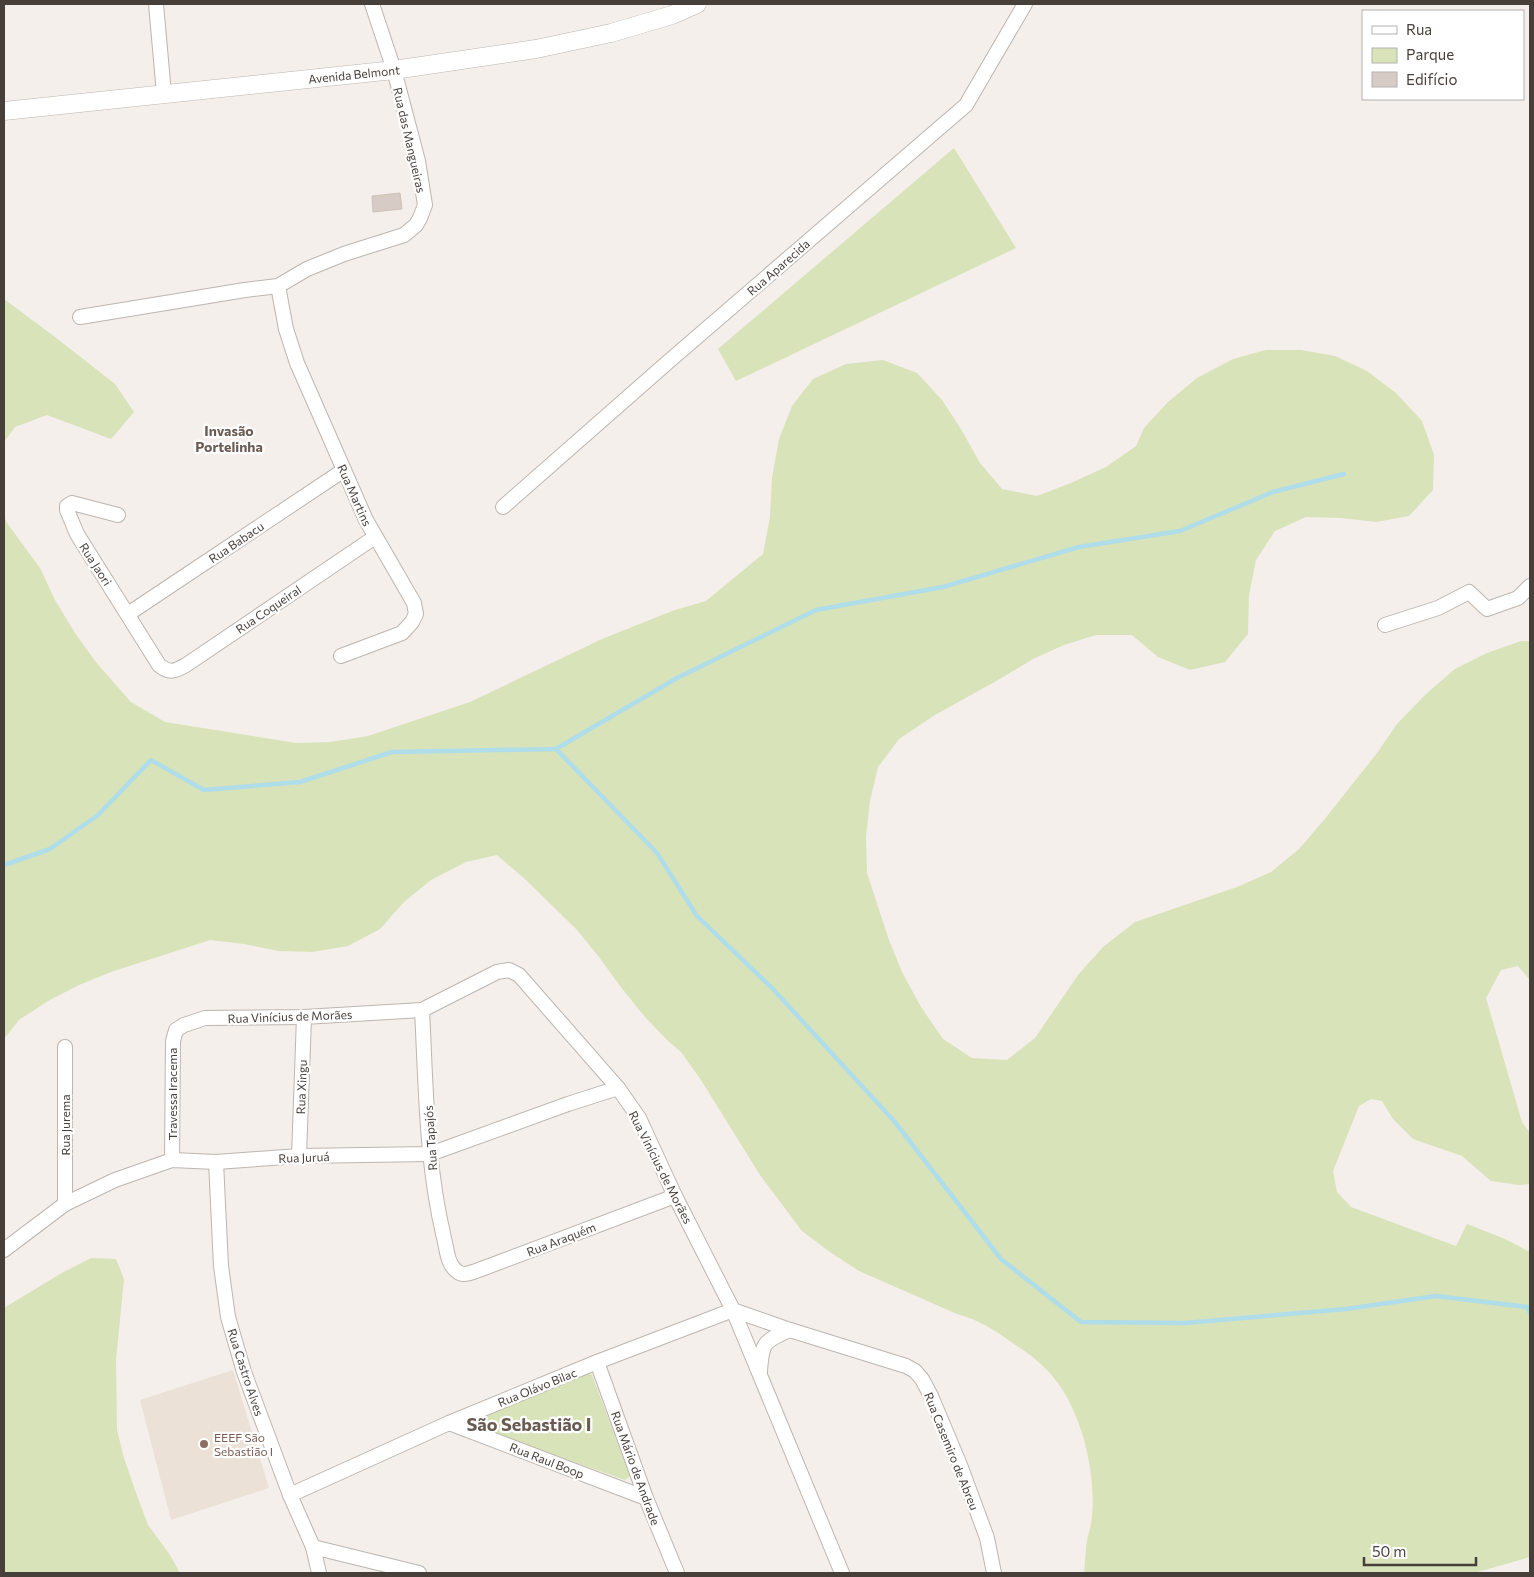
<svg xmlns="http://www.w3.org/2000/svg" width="1534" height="1577" viewBox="0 0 1534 1577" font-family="Commissioner,sans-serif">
  <rect width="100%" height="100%" fill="#f4efeb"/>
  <path fill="#ebe1d7" d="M233 1370 269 1488 171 1520 140 1400Z"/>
  <g fill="#d8e3b9">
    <path d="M954 148 1016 248 736 381 718 349Z"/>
    <path d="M4 299 55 337 115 384 134 412 111 439 47 415 15 427 4 442Z"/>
    <path d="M1266 350H1301L1335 356 1367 371 1396 393 1422 421 1434 455 1433 490 1409 516 1376 522 1341 518 1306 517 1275 531 1256 560 1249 595 1248 634 1225 662 1190 670 1158 657 1132 635H1096L1064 645 1033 659 998 680 935 715 899 739 878 767 870 801 866 836 867 873 889 940 902 972 921 1007 943 1039 972 1058 1007 1060 1035 1038 1078 975 1103 947 1135 922 1237 887 1271 872 1299 849 1324 820 1377 753 1397 724 1426 694 1455 669 1487 653 1521 641H1530V980L1518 966 1501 970 1486 998 1522 1122 1530 1133V1184L1519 1185 1491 1181 1462 1156 1413 1139 1393 1119 1382 1101 1371 1099 1359 1106 1333 1171 1337 1192 1351 1207 1456 1246 1467 1224 1505 1239 1530 1252V1557L1474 1573H1084C1085 1565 1085 1558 1086 1550 1086 1539 1091 1528 1092 1517 1096 1475 1083 1416 1057 1382 1046 1366 1027 1352 1011 1342 995 1330 977 1319 957 1314L859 1271 830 1252 802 1231 760 1175 701 1080 681 1052 668 1041 645 1017 620 986 599 957 577 930 526 880 497 855 466 862 431 880 404 902 380 929 348 946 313 952 278 951 244 944 210 940 111 972 79 985 48 1001 19 1020 4 1039V516L7 523 40 568 55 600 75 633 95 661 131 702 165 722 296 743 330 742 368 736 470 702 602 639 672 611 706 601 763 554 770 517 772 478 779 439 792 406 813 379 846 364 883 360 917 373 942 400 961 429 980 463 1002 489 1037 496 1071 483 1106 467 1136 446 1144 428 1168 402 1197 378 1233 359Z"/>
    <path d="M91 1258 116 1259 124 1279 116 1360 117 1430 124 1458 136 1493 148 1525 170 1555 180 1573H4V1308L60 1274Z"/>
    <path d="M585 1372 592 1375 630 1476 625 1480 469 1425 470 1419Z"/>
  </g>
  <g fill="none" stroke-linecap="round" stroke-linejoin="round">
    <g stroke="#afdde9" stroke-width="4.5">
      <path d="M556 749 657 853 697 916 772 988 894 1121 1001 1259 1081 1322 1185 1323 1346 1309 1436 1296 1527 1307 1530 1313"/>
      <path d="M4 865 50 849 98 815 151 760 204 790 300 782 392 752 556 749 677 678 816 610 943 587 1079 547 1180 531 1273 492 1344 474"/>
    </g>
  </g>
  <path fill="#d7ccc5" stroke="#cec0b6" d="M400 193 402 209 373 212 372 196Z"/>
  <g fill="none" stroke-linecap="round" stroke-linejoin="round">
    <defs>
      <g id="minor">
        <path d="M156 4 164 94"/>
        <path d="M278 286 286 329 297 363 366 520 414 603 416 614 412 622 402 633 341 656"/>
        <path d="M80 317 245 290 278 286 307 269 344 254 404 235 416 225 420 218 425 205 418 161 394 70 372 4"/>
        <path d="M503 507 668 362 966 105 1025 4"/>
        <path d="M118 515 72 503 67 506V510L77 534 159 665C170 674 175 671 186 665L375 537"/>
        <path d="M128 614 344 470"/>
        <path d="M1385 625 1438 608 1469 592 1487 609 1518 598 1530 586"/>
        <path d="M422 1010C426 1086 426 1163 444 1238 447 1249 447 1265 458 1272 463 1276 470 1273 476 1271L675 1196"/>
        <path d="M65 1047V1204"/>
        <path d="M299 1156 304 1017"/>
        <path d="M172 1160 173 1041 176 1030 184 1025 205 1018 304 1017 422 1010 497 972 509 970 519 975 618 1088 639 1118 675 1196 733 1310 842 1573"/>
        <path d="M216 1162 221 1266 228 1317 244 1372 290 1495 313 1547 319 1573"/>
        <path d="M4 1250 65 1204 115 1180 172 1160 216 1162 299 1156 430 1154 568 1104 618 1088"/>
        <path d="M733 1310 790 1330 906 1366 915 1371 922 1379 931 1396 960 1465 987 1538 994 1573"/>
        <path d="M597 1362 646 1498 677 1573"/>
        <path d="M760 1371C762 1342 764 1341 790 1330"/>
        <path d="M449 1423 646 1498"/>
        <path d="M290 1495 449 1423 597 1362 733 1310"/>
        <path d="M313 1547 419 1573"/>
      </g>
      <path id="tertiary" d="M4 111 394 70 536 49 611 33 672 15 697 4"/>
    </defs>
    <use href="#minor" stroke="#beb5af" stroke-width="16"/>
    <use href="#tertiary" stroke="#beb5af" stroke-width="19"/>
    <use href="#minor" stroke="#fff" stroke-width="14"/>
    <use href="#tertiary" stroke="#fff" stroke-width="18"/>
  </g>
  <circle fill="#8d6e63" stroke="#fff" stroke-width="2" cx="204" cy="1444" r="5"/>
  <g text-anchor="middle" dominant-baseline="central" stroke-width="4.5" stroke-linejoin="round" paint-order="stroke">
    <g font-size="12" fill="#473f3a" stroke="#fff">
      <text transform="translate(354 74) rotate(-6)">Avenida Belmont</text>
      <text transform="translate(410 140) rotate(77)">Rua das Mangueiras</text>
      <text transform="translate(778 267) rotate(-41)">Rua Aparecida</text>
      <text transform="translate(355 495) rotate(66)">Rua Martins</text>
      <text transform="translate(236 542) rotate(-34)">Rua Babacu</text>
      <text transform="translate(96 564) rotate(57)">Rua Jaori</text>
      <text transform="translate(268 609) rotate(-34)">Rua Coqueiral</text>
      <text transform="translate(290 1016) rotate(-2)">Rua Vinícius de Morães</text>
      <text transform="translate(301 1087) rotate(-88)">Rua Xingu</text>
      <text transform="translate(172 1094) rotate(-90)">Travessa Iracema</text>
      <text transform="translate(65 1125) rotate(-90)">Rua Jurema</text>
      <text transform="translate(430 1138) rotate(-94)">Rua Tapajós</text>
      <text transform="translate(304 1157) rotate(-2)">Rua Juruá</text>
      <text transform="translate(661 1167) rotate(63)">Rua Vinícius de Morães</text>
      <text transform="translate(561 1239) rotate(-21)">Rua Araquém</text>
      <text transform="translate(246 1372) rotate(72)">Rua Castro Alves</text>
      <text transform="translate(537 1387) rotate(-22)">Rua Olávo Bilac</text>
      <text transform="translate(952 1451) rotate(68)">Rua Casemiro de Abreu</text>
      <text transform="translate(547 1460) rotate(21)">Rua Raul Boop</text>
      <text transform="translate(636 1468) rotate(70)">Rua Mário de Andrade</text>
    </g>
    <g font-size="12" fill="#785e54" stroke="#fff" text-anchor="start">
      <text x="214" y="1437">EEEF São<tspan x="214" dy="14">Sebastião I</tspan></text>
    </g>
    <g font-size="14" font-weight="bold" fill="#695b52" stroke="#fff">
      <text x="229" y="430">Invasão<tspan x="229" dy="16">Portelinha</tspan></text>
    </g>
    <g font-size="18" font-weight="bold" fill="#695b52" stroke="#fff">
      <text x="529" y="1424">São Sebastião I</text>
    </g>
  </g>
  <rect width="1534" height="1577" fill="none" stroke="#473f3a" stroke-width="10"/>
  <rect x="1362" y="10" width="162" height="90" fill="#ffffff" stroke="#b5b2b0"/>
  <rect x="1372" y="26" width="25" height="8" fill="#ffffff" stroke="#b5b2b0"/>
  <text x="1406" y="35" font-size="15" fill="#473f3a">Rua</text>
  <rect x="1372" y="48" width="25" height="15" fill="#d8e3b9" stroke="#b5b2b0"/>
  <text x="1406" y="60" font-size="15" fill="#473f3a">Parque</text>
  <rect x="1372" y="72" width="25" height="15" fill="#d7ccc5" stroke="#b5b2b0"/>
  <text x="1406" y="85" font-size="15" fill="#473f3a">Edifício</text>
  <path d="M1364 1557v8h112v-8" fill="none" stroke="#473f3a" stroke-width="2.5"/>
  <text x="1372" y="1557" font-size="15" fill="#473f3a" stroke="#ffffff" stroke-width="4" paint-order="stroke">50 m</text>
</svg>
